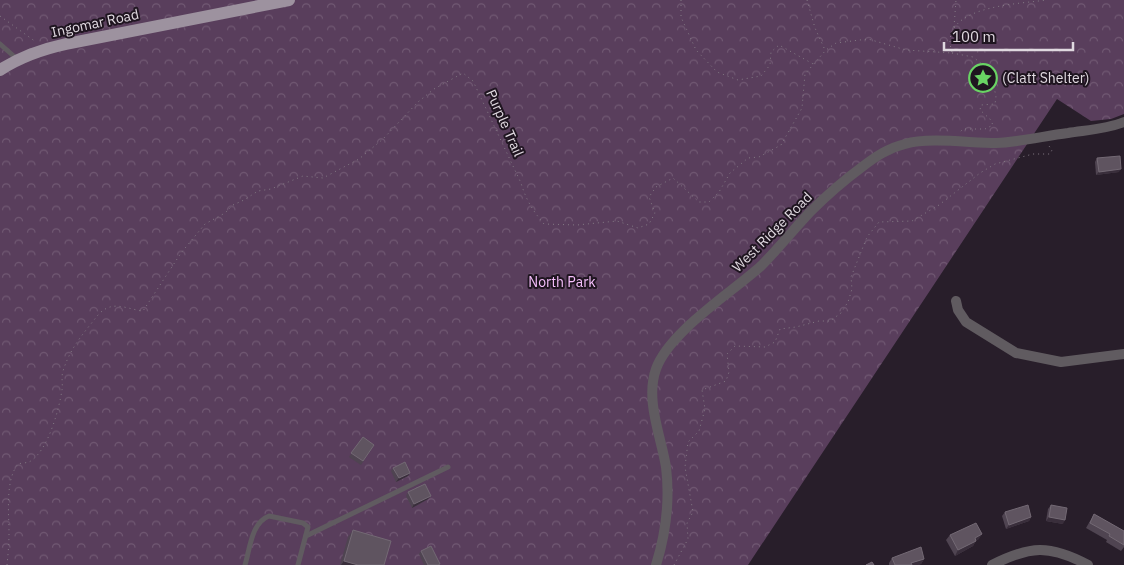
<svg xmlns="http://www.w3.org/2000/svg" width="1124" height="565" viewBox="0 0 1124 565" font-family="'IBM Plex Sans',sans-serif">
  <defs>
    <pattern id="park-crowns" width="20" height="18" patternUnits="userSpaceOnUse" patternTransform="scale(1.25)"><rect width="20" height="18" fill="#593e5c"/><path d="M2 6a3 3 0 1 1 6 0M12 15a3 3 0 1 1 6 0" fill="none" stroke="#715973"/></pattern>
  </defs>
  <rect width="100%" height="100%" fill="#281e2a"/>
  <path fill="url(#park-crowns)" d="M0 0H1124V114L1111 119 1091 121 1057 99 748 565H0Z"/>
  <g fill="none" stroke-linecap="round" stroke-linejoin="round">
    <g stroke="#847b85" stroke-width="1" stroke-dasharray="1 4" stroke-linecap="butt">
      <path d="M681 0V17L696 50 717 72 738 80 761 76 770 65 771 52 779 45 815 65"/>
      <path d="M807 0 815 28 825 50"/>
      <path d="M0 16 36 42"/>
      <path d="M954 27 956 0"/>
      <path d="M952 53 973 57 991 71 996 97 995 104 981 105 980 110 990 119 993 125 985 129H963L960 132"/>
      <path d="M7 565C8 555 9 544 9 533 9 514 5 480 18 464 21 463 26 463 29 462 48 452 59 409 62 390 63 384 61 377 63 371 69 352 78 340 90 325 96 318 100 310 110 307 119 304 133 310 143 311L181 253 205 224 225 213 233 205 244 200 258 191 271 189 303 176 323 178 359 159 383 139 418 102 434 89 463 73 473 81 521 183C526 200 533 211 544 224L577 225 617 221 638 228 649 224 655 213 649 197 656 187 673 178 699 202H709L719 192 730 173 748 158 759 157 781 145 802 108 805 74 826 50 836 43 868 39 906 50 952 53C951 49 950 45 950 41 951 5 1021 4 1046 0"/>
      <path d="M674 565 688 539 687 523 693 512 685 467 688 442 699 431 705 409 702 390 726 381 729 372 727 354 735 346 765 347 775 342 780 329 796 327 819 321H830L841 313 848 302 852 289 851 277 867 237 879 222 912 221 939 205 980 173 995 164 1033 154H1050L1052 150 1049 146"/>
    </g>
    <g stroke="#605b60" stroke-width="5">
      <path d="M0 44 17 59"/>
      <path d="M306 536 448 467"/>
      <path d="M245 565C250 549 251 523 269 516L303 523 308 527 298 565"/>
    </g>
    <g stroke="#605b60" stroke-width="10">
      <path d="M956 301 958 310 966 322 1016 353 1061 362 1124 354"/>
      <path d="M656 565C666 533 670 500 666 467 661 436 645 400 656 369 669 332 731 293 761 266 778 249 793 230 810 212 826 196 843 181 862 167 875 157 888 148 905 144 929 137 970 143 996 143 1021 142 1044 136 1068 133 1087 130 1107 129 1124 122"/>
      <path d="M992 565C1030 546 1049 544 1088 565"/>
    </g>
    <path stroke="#9d929f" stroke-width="12" d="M0 70C20 57 43 49 66 44L289 0"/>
  </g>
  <g fill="#4f4451">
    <path d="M1097 158 1119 172 1096 175 1095 162Z"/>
    <path d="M363 437 374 445 361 465 349 457Z"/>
    <path d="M393 468 410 473 408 476 396 482 391 471Z"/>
    <path d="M408 492 428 499 412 508 406 496Z"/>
    <path d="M1051 505 1063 524 1046 521 1048 509Z"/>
    <path d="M1005 512 1031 517 1029 521 1006 529 1002 516Z"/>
    <path d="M1094 514 1124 531V547L1121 551 1106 542 1107 540 1086 528Z"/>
    <path d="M353 530 384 565H340L348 537Z"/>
    <path d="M950 535 979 539 976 540 973 546 955 556 946 540Z"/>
    <path d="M421 551 440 564 439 565H424L419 554Z"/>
    <path d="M892 558 924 559 921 564 918 565H889V563Z"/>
  </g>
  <g fill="#392e3b">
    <path d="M1121 169 1119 172 1096 175 1099 172Z"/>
    <path d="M410 473 408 476 396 482 399 478Z"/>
    <path d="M431 496 428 499 412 508 414 504Z"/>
    <path d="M1031 517 1029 521 1006 529 1009 525Z"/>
    <path d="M1049 517 1065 520 1063 524 1046 521Z"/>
    <path d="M982 534 979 539 971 543 975 538Z"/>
    <path d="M976 541 973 546 955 556 958 550Z"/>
    <path d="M924 559 921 564 918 565H910L911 563Z"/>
    <path d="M344 561 358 565H341Z"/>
  </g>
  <g fill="#5f5460" stroke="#736974">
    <path d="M1120 156 1121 169 1099 172 1097 158Z"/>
    <path d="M363 437 374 445 363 461 351 453Z"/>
    <path d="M405 462 410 473 399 478 393 468Z"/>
    <path d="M425 484 431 496 414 504 408 492Z"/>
    <path d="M1028 505 1031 517 1009 525 1005 512Z"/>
    <path d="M1051 505 1067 508 1065 520 1049 517Z"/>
    <path d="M1094 514 1124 531V545L1109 536 1110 534 1090 523Z"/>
    <path d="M976 523 982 534 975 538 976 541 958 550 950 535Z"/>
    <path d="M353 530 391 541 384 565H358L344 561Z"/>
    <path d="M431 546 440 564 438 565H428L421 551Z"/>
    <path d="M921 547 924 559 911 563 912 565H895L892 558Z"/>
    <path d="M872 562 874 565H866Z"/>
  </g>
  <defs>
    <symbol id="sight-ring" viewBox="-11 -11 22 22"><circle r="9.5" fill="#1f1520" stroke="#69d464" stroke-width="1.5"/><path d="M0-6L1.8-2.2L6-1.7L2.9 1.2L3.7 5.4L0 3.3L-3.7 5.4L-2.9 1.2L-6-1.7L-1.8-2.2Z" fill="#69d464"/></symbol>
  </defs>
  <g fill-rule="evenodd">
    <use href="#sight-ring" x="967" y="62" width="32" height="32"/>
  </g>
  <g text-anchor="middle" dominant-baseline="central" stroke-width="4" stroke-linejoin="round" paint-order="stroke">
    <g font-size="14" fill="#e0d9e0" stroke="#1f1520">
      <text transform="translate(95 23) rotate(-12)">Ingomar Road</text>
      <text transform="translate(505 123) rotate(66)">Purple Trail</text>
      <text transform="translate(772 232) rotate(-45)">West Ridge Road</text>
    </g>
    <g font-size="14" fill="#e0d9e0" stroke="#1f1520" text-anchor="start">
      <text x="1002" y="78">(Clatt Shelter)</text>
    </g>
    <g font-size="14" fill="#f6bffc" stroke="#1f1520">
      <text x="562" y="282">North Park</text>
    </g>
  </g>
  <path d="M944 42v8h129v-8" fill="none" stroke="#e0d9e0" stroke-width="2.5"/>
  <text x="952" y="42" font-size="15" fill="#e0d9e0" stroke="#1f1520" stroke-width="4" paint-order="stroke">100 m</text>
</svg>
